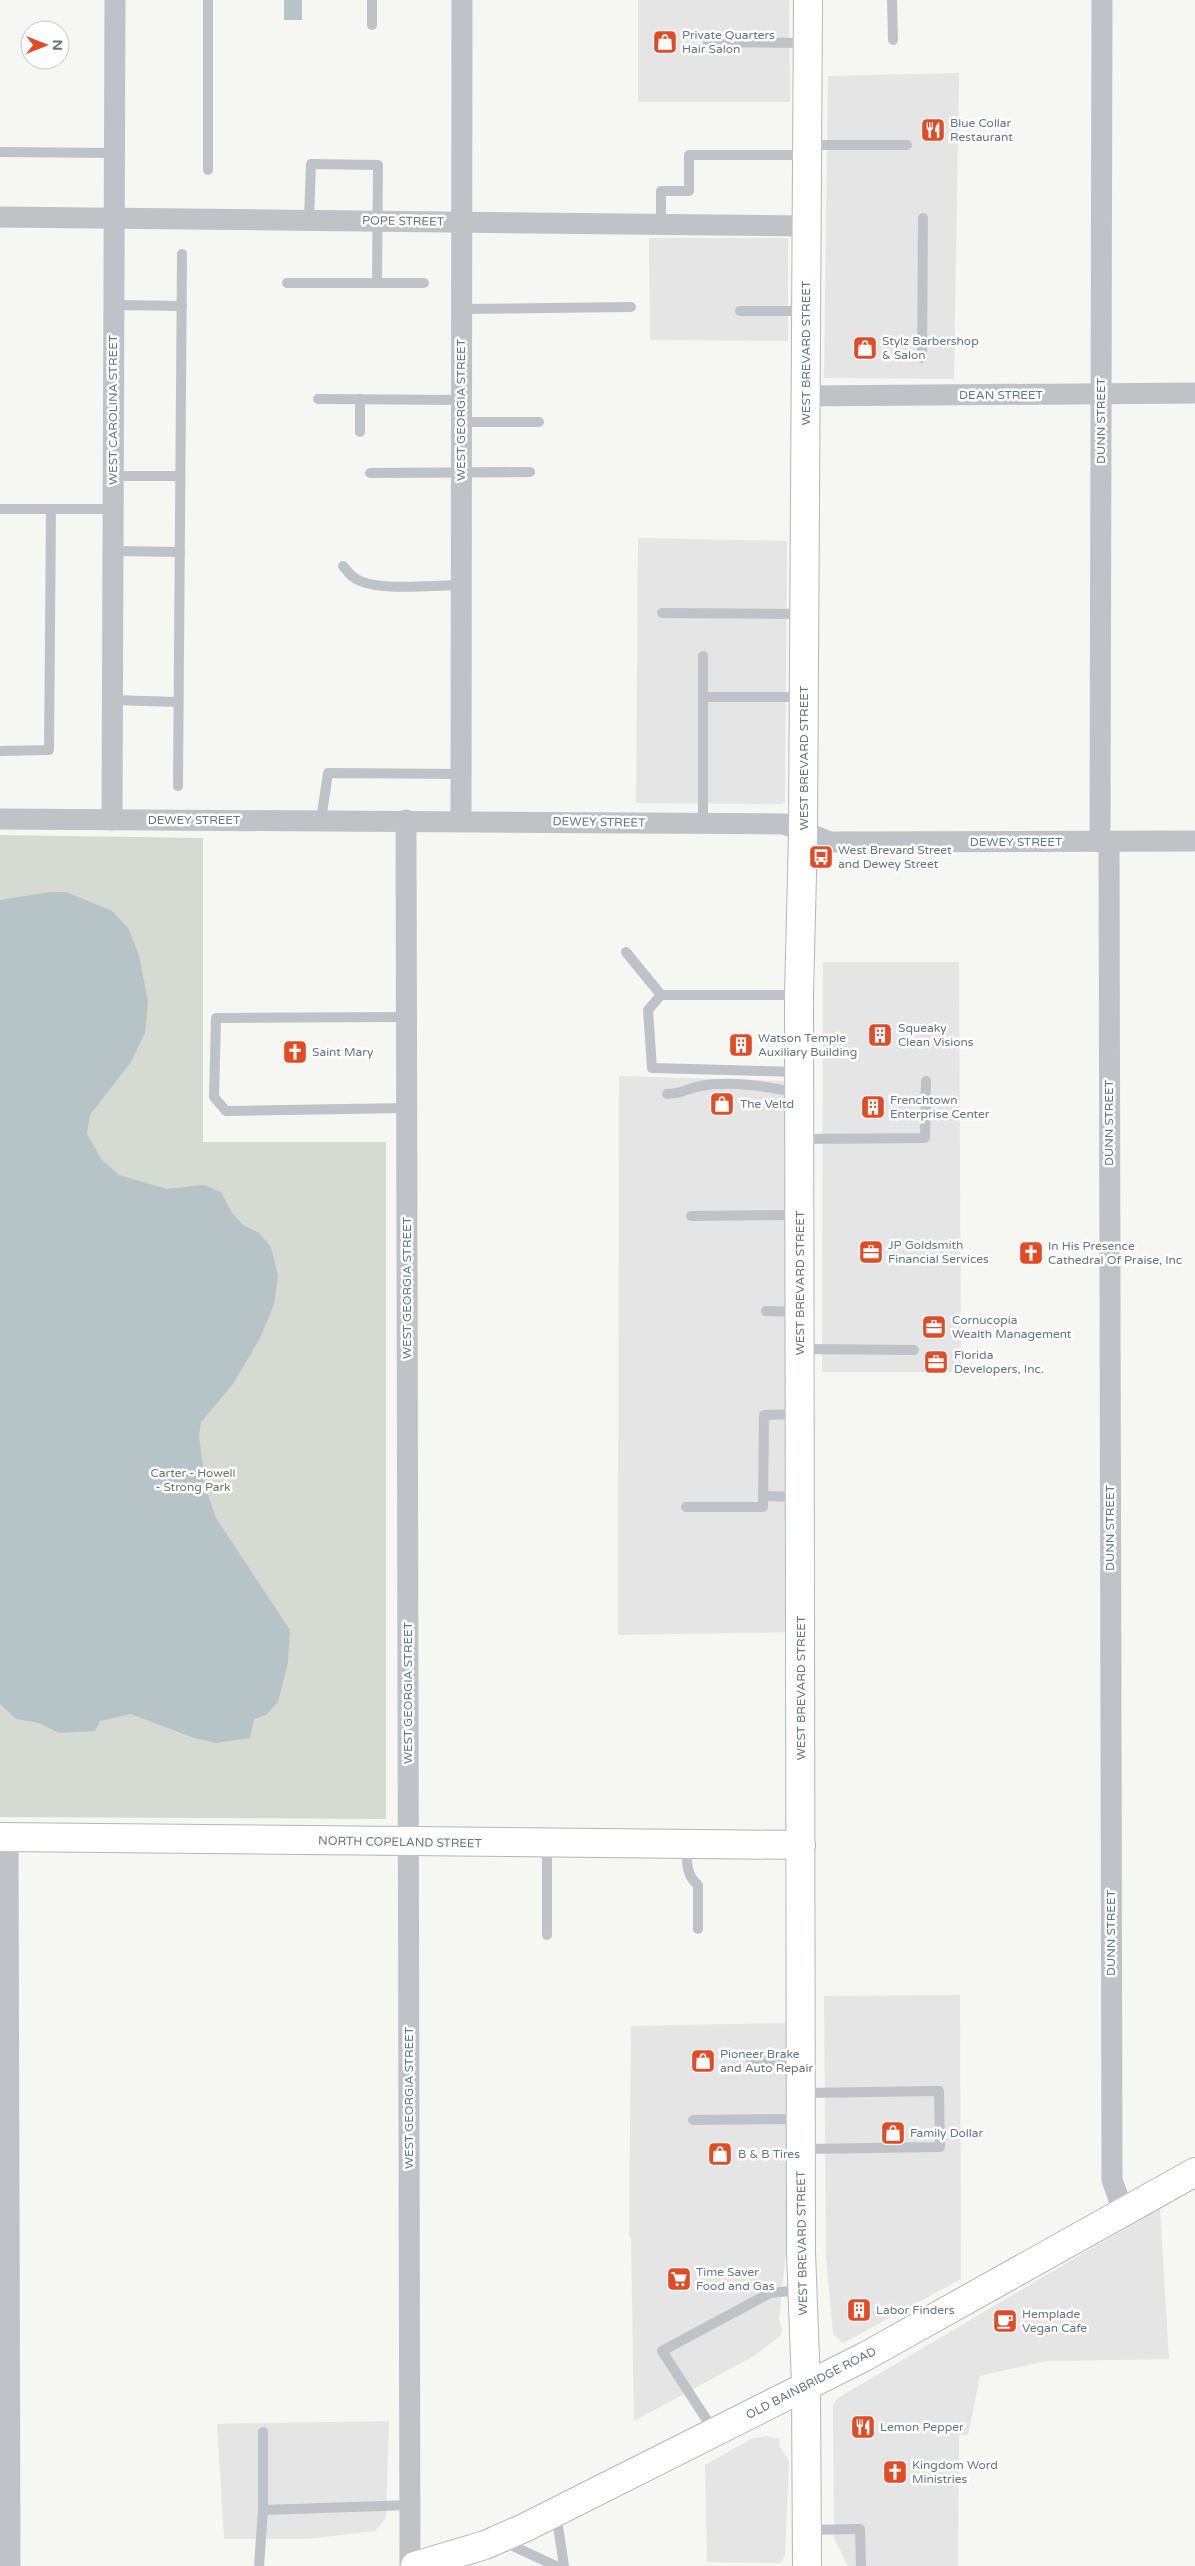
<svg xmlns="http://www.w3.org/2000/svg" width="1195" height="2566" viewBox="0 0 1195 2566" font-family="'Varela Round',sans-serif">
  <rect width="100%" height="100%" fill="#f6f6f3"/>
  <g fill="#e4e5e4">
    <path d="M638 0H789L790 102H638Z"/>
    <path d="M959 73 954 379 824 378 828 76Z"/>
    <path d="M649 238H788V341L650 340Z"/>
    <path d="M638 538 787 541 785 802 781 804 636 803Z"/>
    <path d="M823 962H959L961 1372H822Z"/>
    <path d="M619 1076 786 1081 788 1632 618 1635Z"/>
    <path d="M960 1995 961 2279 843 2343 833 2334 826 2256 824 1996Z"/>
    <path d="M788 2023V2234L779 2319 782 2330 781 2335 754 2356 634 2421 631 2237 629 2236 631 2026Z"/>
    <path d="M1160 2208 1169 2359 1046 2361 980 2376 968 2435H959L958 2566H848L834 2538 833 2405 838 2398Z"/>
    <path d="M389 2421 386 2518 375 2531 307 2539H224L217 2424Z"/>
    <path d="M767 2436 780 2439 779 2446 789 2460 785 2555 781 2563 707 2562 705 2465 753 2438Z"/>
  </g>
  <path fill="#d6dbd2" d="M0 835 203 838V1142H386V1819L0 1817Z"/>
  <g fill="#b6c3c7">
    <rect x="284" y="0" width="18" height="20"/>
    <path d="M50 892H66L112 911 128 928 139 955 148 1002 145 1033 131 1062 90 1115 87 1134 102 1160 119 1175 167 1189 204 1185 221 1192 232 1213 243 1225 259 1233 271 1247 278 1276 274 1305 259 1340 233 1384 201 1422 199 1436 206 1489 216 1518 290 1630 288 1662 278 1702 266 1715 254 1719 250 1738 216 1743 194 1738 131 1714 100 1721 95 1731 59 1733 39 1723 16 1719 0 1704V900Z"/>
  </g>
  <g fill="none" stroke-linecap="round" stroke-linejoin="round">
    <defs>
      <g id="secondary">
        <path d="M0 1837 801 1845"/>
        <path d="M415 2566 485 2545 524 2528 866 2356 1195 2172"/>
        <path d="M807 2566 806 2385 801 2252 799 995 803 833 808 0"/>
      </g>
    </defs>
    <use href="#secondary" stroke="#b1b7bb" stroke-width="30"/>
    <g stroke="#bfc3c7" stroke-width="10">
      <path d="M372 0V25"/>
      <path d="M892 0 893 40"/>
      <path d="M708 42 807 43"/>
      <path d="M808 145H907"/>
      <path d="M0 152 115 153"/>
      <path d="M208 170V0"/>
      <path d="M309 220 311 164 378 165 377 283"/>
      <path d="M661 224V191H689V155H806"/>
      <path d="M287 283H424"/>
      <path d="M114 305 182 306"/>
      <path d="M462 309 631 307"/>
      <path d="M740 311H804"/>
      <path d="M922 358 923 218"/>
      <path d="M318 399 462 400"/>
      <path d="M462 422H539"/>
      <path d="M360 432V399"/>
      <path d="M370 473 530 472"/>
      <path d="M113 476H180"/>
      <path d="M0 509H113"/>
      <path d="M113 551 180 552"/>
      <path d="M343 566C348 572 352 578 360 581 383 591 435 585 461 585"/>
      <path d="M662 613 804 614"/>
      <path d="M703 697H803"/>
      <path d="M112 700 178 702"/>
      <path d="M0 751 49 750 51 509"/>
      <path d="M178 786 182 254"/>
      <path d="M321 820 328 773 461 774"/>
      <path d="M703 823V656"/>
      <path d="M626 952 661 995"/>
      <path d="M797 995H661L648 1010 652 1068 798 1072"/>
      <path d="M407 1017 216 1018 214 1097 226 1111 407 1108"/>
      <path d="M667 1094C683 1094 687 1088 701 1086 731 1080 769 1087 799 1093"/>
      <path d="M801 1139 925 1138 926 1081"/>
      <path d="M691 1216 799 1215"/>
      <path d="M766 1311 799 1312"/>
      <path d="M801 1349 914 1350"/>
      <path d="M763 1496 799 1497"/>
      <path d="M686 1507H763L764 1415 799 1414"/>
      <path d="M547 1844V1935"/>
      <path d="M687 1845C687 1861 685 1874 698 1885V1929"/>
      <path d="M751 2061H800"/>
      <path d="M802 2093 939 2091 940 2147 803 2149"/>
      <path d="M693 2120 800 2119"/>
      <path d="M714 2431 662 2351 770 2293 801 2290"/>
      <path d="M263 2510 410 2505"/>
      <path d="M556 2513 564 2566"/>
      <path d="M808 2530 860 2529 861 2566"/>
      <path d="M504 2542 556 2566"/>
      <path d="M259 2566 263 2510V2432"/>
    </g>
    <g stroke="#bfc3c7" stroke-width="21">
      <path d="M0 217 807 226"/>
      <path d="M806 396 1195 393"/>
      <path d="M0 819 784 824 830 842 1195 841"/>
      <path d="M112 820 115 0"/>
      <path d="M406 820 410 2566"/>
      <path d="M461 820 462 0"/>
      <path d="M1100 842 1102 0"/>
      <path d="M1109 842 1112 2180 1124 2213"/>
      <path d="M8 1838 10 2566"/>
    </g>
    <use href="#secondary" stroke="#fff" stroke-width="28"/>
  </g>
  <defs>
    <symbol id="shop-square" viewBox="-11 -11 22 22"><rect x="-9" y="-9" width="18" height="18" rx="4" fill="#e34a26" stroke="#fff"/><path d="M-5-2.5h2.3a2.7 3.5 0 0 1 5.4 0H5L5.5 6h-11ZM-1.5-2.5h3a1.5 2.3 0 0 0-3 0Z" fill="#fff"/></symbol>
    <symbol id="restaurant-square" viewBox="-11 -11 22 22"><rect x="-9" y="-9" width="18" height="18" rx="4" fill="#e34a26" stroke="#fff"/><path d="M-5-6h1v4h1v-4h1v4h1v-4h1v5L-1.5 .5V6h-2V.5L-5-1ZM5-6V6H3V1.5H1.5Q1.5-4 5-6Z" fill="#fff"/></symbol>
    <symbol id="bus-square" viewBox="-11 -11 22 22"><rect x="-9" y="-9" width="18" height="18" rx="4" fill="#e34a26" stroke="#fff"/><path d="M-5-6H5V4H4V6H2V4H-2V6H-4V4H-5ZM-3.5-4V0h7V-4ZM-3.5 1.2v1.5H-2V1.2ZM2 1.2v1.5H3.5V1.2Z" fill="#fff"/></symbol>
    <symbol id="building-square" viewBox="-11 -11 22 22"><rect x="-9" y="-9" width="18" height="18" rx="4" fill="#e34a26" stroke="#fff"/><path d="M-4-6H4V6H1V3H-1V6H-4ZM-2.5-4.3h1.7v1.8h-1.7ZM.8-4.3h1.7v1.8H.8ZM-2.5-1h1.7V.8h-1.7ZM.8-1h1.7V.8H.8Z" fill="#fff"/></symbol>
    <symbol id="church-square" viewBox="-11 -11 22 22"><rect x="-9" y="-9" width="18" height="18" rx="4" fill="#e34a26" stroke="#fff"/><path d="M-1.2-6h2.4v3.5h3.3v2.4h-3.3V6h-2.4V-.1h-3.3v-2.4h3.3Z" fill="#fff"/></symbol>
    <symbol id="office-square" viewBox="-11 -11 22 22"><rect x="-9" y="-9" width="18" height="18" rx="4" fill="#e34a26" stroke="#fff"/><path d="M-6-3h4V-5.5h4V-3h4V5H-6ZM-1-4.5V-3h2v-1.5ZM-6 0V1H6V0Z" fill="#fff"/></symbol>
    <symbol id="supermarket-square" viewBox="-11 -11 22 22"><rect x="-9" y="-9" width="18" height="18" rx="4" fill="#e34a26" stroke="#fff"/><path d="M-6-5.5h2.5l.6 2H6L4.5 2H-2.5L-4.4-4H-6ZM-1.5 3.2a1.3 1.3 0 1 0 .1 0ZM3 3.2a1.3 1.3 0 1 0 .1 0Z" fill="#fff"/></symbol>
    <symbol id="cafe-square" viewBox="-11 -11 22 22"><rect x="-9" y="-9" width="18" height="18" rx="4" fill="#e34a26" stroke="#fff"/><path d="M-5.5-4.5H6V0H3Q3 3.5 0 3.5H-2.5Q-5.5 3.5-5.5 0ZM3-3.2v2h1.7v-2ZM-6 4.5H4V6H-6Z" fill="#fff"/></symbol>
  </defs>
  <g fill-rule="evenodd">
    <use href="#shop-square" x="651" y="28" width="28" height="28"/>
    <use href="#restaurant-square" x="919" y="116" width="28" height="28"/>
    <use href="#shop-square" x="851" y="334" width="28" height="28"/>
    <use href="#bus-square" x="807" y="843" width="28" height="28"/>
    <use href="#building-square" x="866" y="1021" width="28" height="28"/>
    <use href="#building-square" x="727" y="1031" width="28" height="28"/>
    <use href="#church-square" x="281" y="1038" width="28" height="28"/>
    <use href="#shop-square" x="708" y="1090" width="28" height="28"/>
    <use href="#building-square" x="859" y="1093" width="28" height="28"/>
    <use href="#office-square" x="857" y="1238" width="28" height="28"/>
    <use href="#church-square" x="1017" y="1239" width="28" height="28"/>
    <use href="#office-square" x="920" y="1313" width="28" height="28"/>
    <use href="#office-square" x="922" y="1348" width="28" height="28"/>
    <use href="#shop-square" x="689" y="2047" width="28" height="28"/>
    <use href="#shop-square" x="879" y="2119" width="28" height="28"/>
    <use href="#shop-square" x="706" y="2140" width="28" height="28"/>
    <use href="#supermarket-square" x="665" y="2265" width="28" height="28"/>
    <use href="#building-square" x="845" y="2296" width="28" height="28"/>
    <use href="#cafe-square" x="991" y="2307" width="28" height="28"/>
    <use href="#restaurant-square" x="849" y="2413" width="28" height="28"/>
    <use href="#church-square" x="881" y="2458" width="28" height="28"/>
  </g>
  <g text-anchor="middle" dominant-baseline="central" stroke-width="5" stroke-linejoin="round" paint-order="stroke">
    <g font-size="12" fill="#657784" stroke="#fff" text-anchor="start">
      <text x="682" y="35">Private Quarters<tspan x="682" dy="14">Hair Salon</tspan></text>
      <text x="950" y="123">Blue Collar<tspan x="950" dy="14">Restaurant</tspan></text>
      <text x="882" y="341">Stylz Barbershop<tspan x="882" dy="14">&amp; Salon</tspan></text>
      <text x="838" y="850">West Brevard Street<tspan x="838" dy="14">and Dewey Street</tspan></text>
      <text x="898" y="1028">Squeaky<tspan x="898" dy="14">Clean Visions</tspan></text>
      <text x="758" y="1038">Watson Temple<tspan x="758" dy="14">Auxiliary Building</tspan></text>
      <text x="312" y="1052">Saint Mary</text>
      <text x="890" y="1100">Frenchtown<tspan x="890" dy="14">Enterprise Center</tspan></text>
      <text x="740" y="1104">The Veltd</text>
      <text x="888" y="1245">JP Goldsmith<tspan x="888" dy="14">Financial Services</tspan></text>
      <text x="1048" y="1246">In His Presence<tspan x="1048" dy="14">Cathedral Of Praise, Inc</tspan></text>
      <text x="952" y="1320">Cornucopia<tspan x="952" dy="14">Wealth Management</tspan></text>
      <text x="954" y="1355">Florida<tspan x="954" dy="14">Developers, Inc.</tspan></text>
      <text x="720" y="2054">Pioneer Brake<tspan x="720" dy="14">and Auto Repair</tspan></text>
      <text x="910" y="2133">Family Dollar</text>
      <text x="738" y="2154">B &amp; B Tires</text>
      <text x="696" y="2272">Time Saver<tspan x="696" dy="14">Food and Gas</tspan></text>
      <text x="876" y="2310">Labor Finders</text>
      <text x="1022" y="2314">Hemplade<tspan x="1022" dy="14">Vegan Cafe</tspan></text>
      <text x="880" y="2427">Lemon Pepper</text>
      <text x="912" y="2465">Kingdom Word<tspan x="912" dy="14">Ministries</tspan></text>
    </g>
    <g font-size="12" fill="#657784" stroke="#fff">
      <text transform="translate(403 221) rotate(1)">POPE STREET</text>
      <text transform="translate(806 353) rotate(-90)">WEST BREVARD STREET</text>
      <text x="1001" y="395">DEAN STREET</text>
      <text transform="translate(113 410) rotate(-90)">WEST CAROLINA STREET</text>
      <text transform="translate(461 410) rotate(-90)">WEST GEORGIA STREET</text>
      <text transform="translate(1101 421) rotate(-90)">DUNN STREET</text>
      <text transform="translate(804 758) rotate(-90)">WEST BREVARD STREET</text>
      <text x="194" y="820">DEWEY STREET</text>
      <text transform="translate(599 822) rotate(1)">DEWEY STREET</text>
      <text x="1016" y="842">DEWEY STREET</text>
      <text transform="translate(1109 1123) rotate(-90)">DUNN STREET</text>
      <text transform="translate(800 1283) rotate(-90)">WEST BREVARD STREET</text>
      <text transform="translate(407 1288) rotate(-90)">WEST GEORGIA STREET</text>
      <text transform="translate(1110 1528) rotate(-90)">DUNN STREET</text>
      <text transform="translate(801 1688) rotate(-90)">WEST BREVARD STREET</text>
      <text transform="translate(408 1693) rotate(-90)">WEST GEORGIA STREET</text>
      <text transform="translate(400 1842) rotate(1)">NORTH COPELAND STREET</text>
      <text transform="translate(1111 1933) rotate(-90)">DUNN STREET</text>
      <text transform="translate(409 2098) rotate(-90)">WEST GEORGIA STREET</text>
      <text transform="translate(802 2243) rotate(-91)">WEST BREVARD STREET</text>
      <text transform="translate(811 2383) rotate(-27)">OLD BAINBRIDGE ROAD</text>
    </g>
    <g font-size="12" fill="#697b64" stroke="#fff">
      <text x="193" y="1473">Carter - Howell<tspan x="193" dy="14">- Strong Park</tspan></text>
    </g>
  </g>
  <g transform="translate(45 45) rotate(90)"><circle r="24" fill="#ffffff" stroke="#c1c9ce"/>
  <path d="M0-4L9 19L0 12L-9 19Z" fill="#e34a26"/>
  <text y="-8" font-size="14" font-weight="bold" text-anchor="middle" fill="#657784">N</text>
  </g>
</svg>
